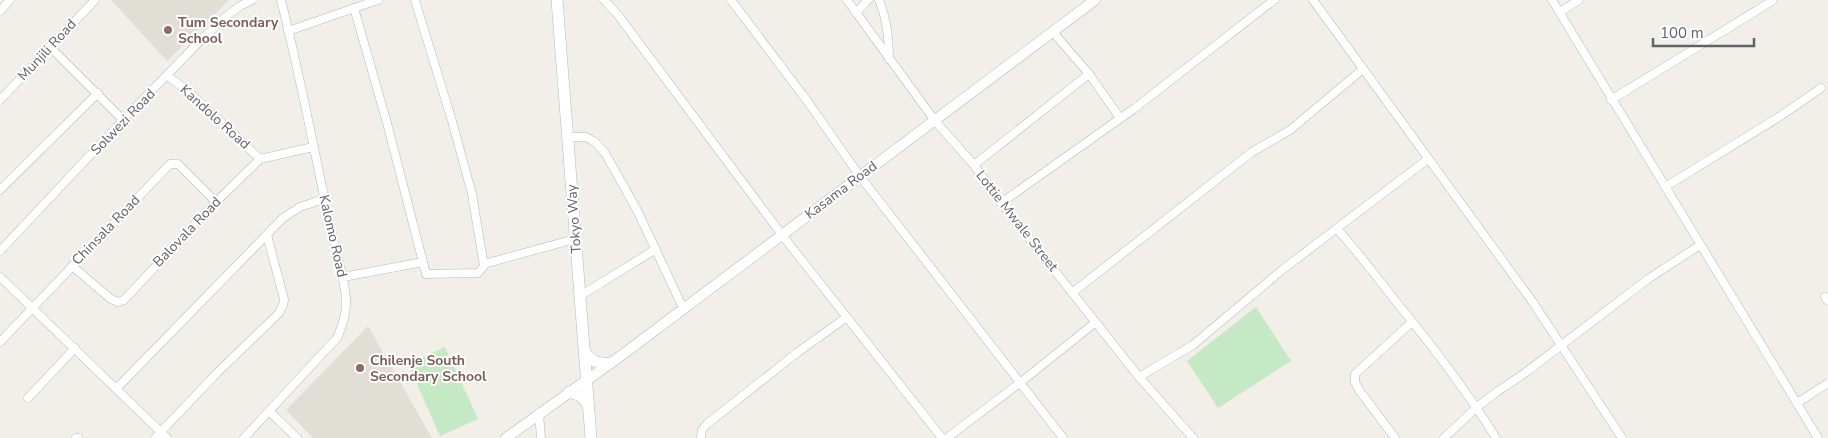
<svg xmlns="http://www.w3.org/2000/svg" width="1828" height="438" viewBox="0 0 1828 438" font-family="'Nunito Sans',sans-serif">
  <rect width="100%" height="100%" fill="#f1efe8"/>
  <g fill="#e1ded6">
    <path d="M111 0H229L167 61Z"/>
    <path d="M368 326 432 438H313L286 410Z"/>
  </g>
  <g fill="#c5e8c5">
    <path d="M1256 307 1291 361 1218 408 1187 361Z"/>
    <path d="M445 347 478 419 440 436 408 364Z"/>
  </g>
  <g fill="none" stroke-linecap="round" stroke-linejoin="round">
    <defs>
      <g id="minor">
        <path d="M604 0 618 15 782 235 942 438"/>
        <path d="M731 0 808 102 859 175 1063 438"/>
        <path d="M847 0 935 121 974 165 1001 203 1139 377 1193 438"/>
        <path d="M879 0C887 19 889 39 889 59"/>
        <path d="M1313 0 1532 301 1622 438"/>
        <path d="M1552 0 1818 438"/>
        <path d="M354 8 387 123 426 274 478 273 484 266 472 194 452 121 415 0"/>
        <path d="M0 11 10 0"/>
        <path d="M1560 12 1579 0"/>
        <path d="M856 13 868 0"/>
        <path d="M288 31 378 0"/>
        <path d="M1052 31 1089 74 1120 118"/>
        <path d="M50 47 123 120"/>
        <path d="M168 76 190 93 260 159"/>
        <path d="M0 100 95 0"/>
        <path d="M1611 100 1772 1"/>
        <path d="M568 137H586L595 142 605 153 637 210 683 308"/>
        <path d="M974 165 1089 74"/>
        <path d="M1665 187 1779 117 1821 88"/>
        <path d="M0 190 98 93"/>
        <path d="M1001 203 1135 108 1274 0"/>
        <path d="M1337 229C1359 253 1378 279 1398 304 1433 347 1467 391 1496 438"/>
        <path d="M0 251 123 120 202 39 223 19 240 6 252 0"/>
        <path d="M484 264 575 239"/>
        <path d="M72 266 111 299 118 302 124 300 216 202 260 159 313 147"/>
        <path d="M0 277 167 438"/>
        <path d="M343 277 423 262"/>
        <path d="M1072 293 1252 152 1290 130 1363 69"/>
        <path d="M580 296 656 249"/>
        <path d="M1825 297 1828 301"/>
        <path d="M0 342 170 164H178L216 202"/>
        <path d="M1139 377 1193 345 1282 270 1428 159"/>
        <path d="M117 388 283 218 300 207 324 199"/>
        <path d="M28 398 75 348"/>
        <path d="M1797 403 1828 383"/>
        <path d="M270 412 297 438"/>
        <path d="M539 413 541 438"/>
        <path d="M76 438H78"/>
        <path d="M155 438 217 373 279 313 283 305 284 299 267 235"/>
        <path d="M244 438 337 338C343 325 347 313 346 298 343 270 333 244 328 216 313 144 299 71 281 0"/>
        <path d="M701 438 702 430 707 424 798 352 847 317"/>
        <path d="M947 438 1021 382 1096 322"/>
        <path d="M1395 438 1359 390 1355 382V374L1412 322"/>
        <path d="M1444 438 1477 407 1498 391 1525 373 1648 279 1700 245"/>
      </g>
      <path id="tertiary" d="M506 438 626 352 1095 0"/>
      <g id="secondary">
        <path d="M557 0 591 438"/>
        <path d="M585 352C592 362 598 364 610 363"/>
        <path d="M569 392C579 394 583 397 588 406"/>
      </g>
    </defs>
    <use href="#minor" stroke="#b5b8bc" stroke-width="9"/>
    <use href="#tertiary" stroke="#b5b8bc" stroke-width="11"/>
    <use href="#secondary" stroke="#b6babf" stroke-width="12"/>
    <use href="#minor" stroke="#fff" stroke-width="8"/>
    <use href="#tertiary" stroke="#fff" stroke-width="10"/>
    <use href="#secondary" stroke="#fff" stroke-width="11"/>
  </g>
  <g fill="#8d6e63" stroke="#fff" stroke-width="2">
    <circle cx="168" cy="30" r="5"/>
    <circle cx="360" cy="368" r="5"/>
  </g>
  <g text-anchor="middle" dominant-baseline="central" stroke-width="4" stroke-linejoin="round" paint-order="stroke">
    <g font-size="14" font-weight="bold" fill="#785e54" stroke="#fff" text-anchor="start">
      <text x="178" y="22">Tum Secondary<tspan x="178" dy="16">School</tspan></text>
      <text x="370" y="360">Chilenje South<tspan x="370" dy="16">Secondary School</tspan></text>
    </g>
    <g font-size="14" fill="#5f6368" stroke="#fff">
      <text transform="translate(47 50) rotate(-47)">Munjili Road</text>
      <text transform="translate(215 117) rotate(42)">Kandolo Road</text>
      <text transform="translate(123 122) rotate(-46)">Solwezi Road</text>
      <text transform="translate(841 190) rotate(-37)">Kasama Road</text>
      <text transform="translate(574 219) rotate(-94)">Tokyo Way</text>
      <text transform="translate(1017 221) rotate(52)">Lottie Mwale Street</text>
      <text transform="translate(106 230) rotate(-46)">Chinsala Road</text>
      <text transform="translate(187 232) rotate(-46)">Balovala Road</text>
      <text transform="translate(333 236) rotate(77)">Kalomo Road</text>
    </g>
  </g>
  <path d="M1653 38v8h101v-8" fill="none" stroke="#5f6368" stroke-width="2.5"/>
  <text x="1660" y="38" font-size="15" fill="#5f6368" stroke="#ffffff" stroke-width="4" paint-order="stroke">100 m</text>
</svg>
